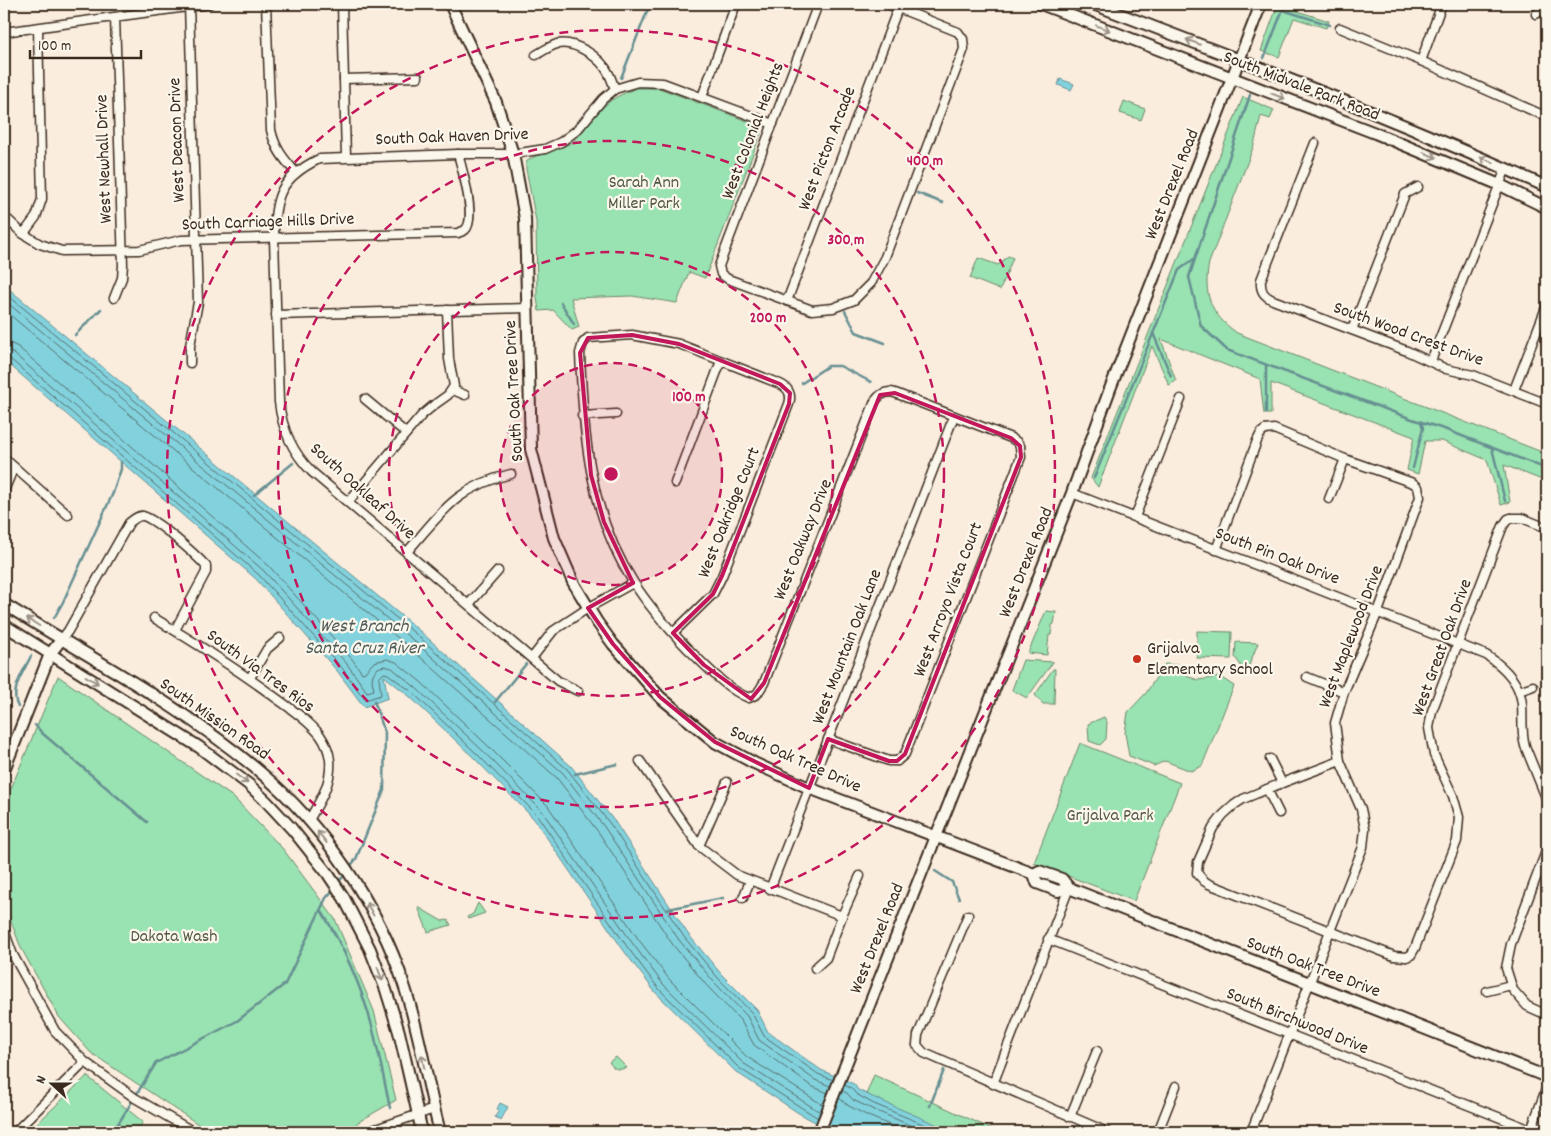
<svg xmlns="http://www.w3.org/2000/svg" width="1551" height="1136" viewBox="0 0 1551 1136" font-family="Dekko,sans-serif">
  <rect width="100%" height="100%" fill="#faedde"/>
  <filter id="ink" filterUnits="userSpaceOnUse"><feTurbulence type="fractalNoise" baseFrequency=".02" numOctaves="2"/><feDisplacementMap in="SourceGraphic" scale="10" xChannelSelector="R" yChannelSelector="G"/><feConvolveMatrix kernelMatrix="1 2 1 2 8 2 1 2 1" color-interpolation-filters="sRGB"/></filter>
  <g filter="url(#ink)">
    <g fill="#99e2b1" stroke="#6a8668">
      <path d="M1278 4H1299L1297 11 1329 21 1326 28 1294 18 1279 57 1261 51Z"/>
      <path d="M637 88H659L758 125 761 133 705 278 689 272 677 303 632 296 571 298 579 327 572 330 553 310 539 311 537 298 536 221 526 169V162C535 153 561 151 575 140 581 135 585 127 590 122 606 102 613 97 637 88Z"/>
      <path d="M1243 97 1274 110 1270 119 1261 116 1254 145 1209 263C1203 294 1210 314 1237 333L1547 454V482L1504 465 1510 502 1501 505 1487 460 1442 441H1425L1418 474 1407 470 1414 437 1271 383V414H1264L1260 379 1161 339 1176 381 1169 385 1152 346 1098 487 1091 478Z"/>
      <path d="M1124 101 1145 109 1141 120 1120 113Z"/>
      <path d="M1008 256 1013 258 1000 290 970 278 978 258 998 265Z"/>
      <path d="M1046 611 1056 612 1054 624 1052 625 1051 635H1049L1047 655 1028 653Z"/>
      <path d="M1197 631 1232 632 1231 659 1197 658Z"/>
      <path d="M1236 642 1258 643 1246 673 1235 657Z"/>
      <path d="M1023 660 1053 662 1027 698 1012 690Z"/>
      <path d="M1165 664 1178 665 1186 676 1198 680 1220 677 1234 686 1202 766 1191 771 1165 761 1154 766 1129 756 1125 733 1128 712 1146 693Z"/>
      <path d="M1053 669H1055L1054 704H1043L1035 695Z"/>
      <path d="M58 676 233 797 283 849 335 919 374 1011 396 1100 360 1121 346 1132H210L91 1053 59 1017 21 948 4 903V805Z"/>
      <path d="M1104 717 1107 722 1106 739 1100 745 1089 741 1088 724Z"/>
      <path d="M1080 743 1180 783 1134 901 1034 863Z"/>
      <path d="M478 903 485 913 468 919 467 917 473 914Z"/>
      <path d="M418 907 442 921 448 920 451 925 428 932Z"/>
      <path d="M616 1057 627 1068C618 1070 614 1070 609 1062Z"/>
      <path d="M874 1075 998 1132H851Z"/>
      <path d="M87 1076 143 1122 136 1132H32L30 1130Z"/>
    </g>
    <g fill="#82d2de" stroke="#668f91">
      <path d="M1060 79 1074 84 1071 90 1058 85Z"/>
      <path d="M4 285 421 632 571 766 615 822 688 934 722 975 757 1010 768 1032 821 1070 854 1084 858 1090 877 1099 954 1132H834L800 1114 736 1072 655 992 624 951 534 819 474 758 408 695 384 676 388 698 364 707 338 672 256 579 4 360Z"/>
      <path d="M500 1103 508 1107 501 1120 495 1117 499 1110 497 1109Z"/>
    </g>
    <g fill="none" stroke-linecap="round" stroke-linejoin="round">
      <g stroke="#576d6b" stroke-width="1">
        <path d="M4 292 418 636 567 769 611 825 684 937 718 978 752 1013 764 1036 818 1074 833 1080"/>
        <path d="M4 300 414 641 563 773 605 828 679 940 714 982 747 1016 759 1040 815 1080 830 1086"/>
        <path d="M4 310 409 647 557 778 599 833 673 945 708 987 741 1021 754 1045 811 1086 828 1093"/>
        <path d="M4 343 12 344 18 347 269 566 352 659 362 673 365 672 374 662 387 659 396 662 421 682 487 745 548 806 639 940 669 979 747 1057 823 1105"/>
        <path d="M4 350 13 353 264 571 347 664 367 692 374 690 372 680 373 674 378 668 384 666 392 668 415 687 482 750 542 811 633 944 663 984 743 1063 820 1112"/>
        <path d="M4 356 9 358 259 575 342 668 365 700 381 695 379 678 384 673 388 674 411 691 478 755 537 815 628 948 659 989 739 1068 818 1118"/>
        <path d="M844 1085 851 1088 856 1094 874 1104 942 1132"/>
        <path d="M842 1091 847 1093 853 1100 872 1109 926 1132"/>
        <path d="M839 1098 849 1106 868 1116 907 1132"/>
      </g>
      <g stroke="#668f91" stroke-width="2.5">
        <path d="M1284 7 1286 11 1330 25"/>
        <path d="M1264 58 1285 4"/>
        <path d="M621 78 650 4"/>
        <path d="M1250 95 1189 277 1201 326 1227 350 1412 419 1444 429 1547 469"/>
        <path d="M917 193 943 203"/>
        <path d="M561 303 574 324"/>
        <path d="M845 311 856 332 885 343"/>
        <path d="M1153 333 1171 376"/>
        <path d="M75 335 101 309"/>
        <path d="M1266 365V413"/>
        <path d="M802 383 828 366H840L871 382"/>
        <path d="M1492 448 1505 501"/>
        <path d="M1413 468 1423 428 1421 422"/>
        <path d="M1094 478 1179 270 1194 259"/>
        <path d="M254 495 293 463"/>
        <path d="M54 618 63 602 113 493 121 469V462"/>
        <path d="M495 702 526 664"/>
        <path d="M18 707C9 690 24 671 31 656"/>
        <path d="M35 725 42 733 147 822"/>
        <path d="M575 774 617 764"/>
        <path d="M349 868 356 859 384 790 385 733 374 701"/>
        <path d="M935 871 952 882 959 899"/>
        <path d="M337 884 346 873"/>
        <path d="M668 909 723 898"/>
        <path d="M321 910C343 946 361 985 372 1026 379 1053 384 1080 390 1108"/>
        <path d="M930 1106 944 1070"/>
        <path d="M395 1130 396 1132"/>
        <path d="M113 1132 156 1063 237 1021 285 984 326 898 334 889"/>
      </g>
      <defs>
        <g id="street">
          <path d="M189 4 198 302 190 346V363"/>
          <path d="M266 4 271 130C275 149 284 159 296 173"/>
          <path d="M342 4 346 157"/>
          <path d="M818 4 719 266 721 274 728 279 812 310 833 308 854 300 871 283 885 257 964 49 963 39 958 32 888 4"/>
          <path d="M342 5 388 4"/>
          <path d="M1536 14 1547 8"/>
          <path d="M1340 28 1421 61 1547 117"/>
          <path d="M4 32 209 4"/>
          <path d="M536 55C543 51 550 46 557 44 576 40 601 58 609 74 611 78 613 84 615 89"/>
          <path d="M1421 61 1442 4"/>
          <path d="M344 79 418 77"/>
          <path d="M702 97 736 4"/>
          <path d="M1315 143 1261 280C1260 291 1264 296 1273 300L1407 351 1446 369 1473 375 1547 404"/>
          <path d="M4 216 22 233 40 244 62 251 139 250 181 240 458 233C460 232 464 231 465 230 477 220 462 168 458 154"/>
          <path d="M24 233 36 217 42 199 38 28"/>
          <path d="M114 298 122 278 123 265 115 17"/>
          <path d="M787 301 898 8"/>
          <path d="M276 315 527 308"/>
          <path d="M1352 330 1405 194 1418 187"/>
          <path d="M1431 361 1506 168"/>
          <path d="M453 390 465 395"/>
          <path d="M1514 390 1547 305"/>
          <path d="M365 399 406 433"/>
          <path d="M582 416 616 414"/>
          <path d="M4 458 68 515"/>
          <path d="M675 483 721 361"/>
          <path d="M4 491 14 467"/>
          <path d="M1072 493 1486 655C1503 666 1520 682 1522 704 1523 718 1521 732 1525 746L1547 800"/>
          <path d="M1329 499 1345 459"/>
          <path d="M348 502 422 415 434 405 448 395 454 386 449 359 447 310"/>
          <path d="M1135 517 1181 399"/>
          <path d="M1511 518H1522L1547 528"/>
          <path d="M1216 550 1257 441 1261 433 1265 430"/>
          <path d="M407 552C441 513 458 486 511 474"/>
          <path d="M469 604 498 571"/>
          <path d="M154 618C196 643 237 669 276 698 291 709 308 720 320 735 325 742 329 751 330 760 332 783 320 801 309 820"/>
          <path d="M673 633 713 594 722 576 789 404C792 395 789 388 780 384L679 344 632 335 588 338 583 343 580 353C583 433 589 514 634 583 649 607 668 628 687 648 704 664 727 690 749 698L757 694 764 683 875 401C880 394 886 390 895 393L1011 438 1017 442 1020 446"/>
          <path d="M61 640 68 631 129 523C133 520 138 515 143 516 157 520 195 554 206 566V572L175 630"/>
          <path d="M532 658 553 631 588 608 633 583"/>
          <path d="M1307 677 1344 692"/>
          <path d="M250 678 267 649 280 638"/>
          <path d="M578 691 558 681 312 472C292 452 282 430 279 402L274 238C274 197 280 178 319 159L458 154H513L545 149 561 142 577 130 603 99 615 89 638 82 663 83 773 124"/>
          <path d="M1519 691 1533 686"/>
          <path d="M828 739 889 761H897"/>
          <path d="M1270 759 1282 783"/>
          <path d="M640 761 699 846 737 875 842 916"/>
          <path d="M897 761 905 754 1021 457 1020 446"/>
          <path d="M1340 761 1282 783 1243 799 1234 805 1223 815 1213 828 1198 862 1197 873 1204 881 1209 884 1394 956 1406 957"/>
          <path d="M1267 789 1279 813"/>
          <path d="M699 846 727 782"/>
          <path d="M1547 849 1511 944 1506 968 1513 990 1527 1006 1547 1015"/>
          <path d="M770 889 954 416"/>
          <path d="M743 898 750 881"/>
          <path d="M4 930 13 955 55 1031 85 1062 135 1098 194 1132"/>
          <path d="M1048 939 1536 1132"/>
          <path d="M1406 957 1411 955 1415 948 1457 841 1459 817 1453 796 1434 755 1429 728 1432 711 1503 526 1508 519 1511 518"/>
          <path d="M815 968 826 958 842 916 860 876"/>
          <path d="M1487 991 1511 985"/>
          <path d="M917 1045 924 1053 1107 1132"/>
          <path d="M917 1045 918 1035 968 915"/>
          <path d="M993 1084 1069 888"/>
          <path d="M1070 1117 1097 1051"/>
          <path d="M15 1132 85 1062"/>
          <path d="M367 1132 434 1109"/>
          <path d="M1158 1132 1176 1086"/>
          <path d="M1251 1132 1363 847 1365 829 1361 809 1340 761 1335 723 1344 692 1378 612 1420 497 1418 487 1413 483 1345 459 1274 429 1265 430"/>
          <path d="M1530 1132 1547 1087"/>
        </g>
        <g id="secondary">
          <path d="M450 4 496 102 513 154 525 218 531 449 554 538 573 582 597 622 613 644 660 697 715 742 754 763 809 788 1034 874 1039 871 1062 879 1069 888 1058 891 1037 883 1034 874"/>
          <path d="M1041 4 1375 133 1500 185 1547 208"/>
          <path d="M1093 4C1246 62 1398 120 1547 187"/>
          <path d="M4 604C90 658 182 706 260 772 323 825 379 906 404 985 420 1033 427 1084 440 1132"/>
          <path d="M4 625 199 747 248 784 267 802 292 829 328 874 344 898 370 949 386 990 399 1032 422 1132"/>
          <path d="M4 770 50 654 61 640"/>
          <path d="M1069 888 1547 1077"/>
          <path d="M819 1132 1072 493 1110 389 1261 4"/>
        </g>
      </defs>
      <use href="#street" stroke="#3b2a1e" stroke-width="11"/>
      <use href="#secondary" stroke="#3b2a1e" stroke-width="14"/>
      <use href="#street" stroke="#fbf7ec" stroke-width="8"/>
      <use href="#secondary" stroke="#fbf7ec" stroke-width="10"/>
    </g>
    <defs><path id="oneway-shaft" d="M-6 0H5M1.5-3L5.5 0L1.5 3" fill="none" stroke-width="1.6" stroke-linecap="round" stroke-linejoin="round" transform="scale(1.25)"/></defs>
    <g stroke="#9b9085">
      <use href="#oneway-shaft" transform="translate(1103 28) rotate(21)"/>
      <use href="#oneway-shaft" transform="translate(1193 42) rotate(-159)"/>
      <use href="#oneway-shaft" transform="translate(1278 96) rotate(21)"/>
      <use href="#oneway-shaft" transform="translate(1430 155) rotate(23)"/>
      <use href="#oneway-shaft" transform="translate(1487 160) rotate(-156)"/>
      <use href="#oneway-shaft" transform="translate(33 622) rotate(-148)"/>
      <use href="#oneway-shaft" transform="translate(92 680) rotate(31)"/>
      <use href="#oneway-shaft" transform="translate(242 779) rotate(37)"/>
      <use href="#oneway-shaft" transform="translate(322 837) rotate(-128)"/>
      <use href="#oneway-shaft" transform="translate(370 909) rotate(-118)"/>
      <use href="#oneway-shaft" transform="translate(380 974) rotate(69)"/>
      <use href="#oneway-shaft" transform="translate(423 1062) rotate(-102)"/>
    </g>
  </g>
  <path fill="none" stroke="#c2185b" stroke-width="4" stroke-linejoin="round" d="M632 335 679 344 780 384 790 393 789 404 722 576 713 594 673 633 704 665 751 699 764 683 880 395 895 393 1011 438 1020 446 1021 457 905 754 897 761H889L828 739 809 788 715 742 660 697 613 644 588 608 633 583 604 522 591 475 580 353 588 338Z"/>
  <circle cx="611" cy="474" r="111" fill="#c2185b" fill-opacity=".12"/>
  <g fill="none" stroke="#c2185b" stroke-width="2.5" stroke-dasharray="9 6">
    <circle cx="611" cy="474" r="111"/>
    <circle cx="611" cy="474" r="222"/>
    <circle cx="611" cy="474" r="333"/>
    <circle cx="611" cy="474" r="444"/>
  </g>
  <circle fill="#c8321e" stroke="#fbf7ec" stroke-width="2" cx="1137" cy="659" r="5"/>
  <g text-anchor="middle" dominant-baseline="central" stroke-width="4.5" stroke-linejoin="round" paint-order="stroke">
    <g font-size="18" fill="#3b2a1e" stroke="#fbf7ec">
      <text transform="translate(1301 87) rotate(21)">South Midvale Park Road</text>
      <text transform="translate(754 131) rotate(-69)">West Colonial Heights</text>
      <text transform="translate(452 138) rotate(-2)">South Oak Haven Drive</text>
      <text transform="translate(178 140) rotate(-92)">West Deacon Drive</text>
      <text transform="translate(828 149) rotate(-69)">West Picton Arcade</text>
      <text transform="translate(105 159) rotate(-92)">West Newhall Drive</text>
      <text transform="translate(1173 185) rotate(-68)">West Drexel Road</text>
      <text transform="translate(268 223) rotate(-2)">South Carriage Hills Drive</text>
      <text transform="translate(1408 335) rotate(20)">South Wood Crest Drive</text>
      <text transform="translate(515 391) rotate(-93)">South Oak Tree Drive</text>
      <text transform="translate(362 492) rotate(42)">South Oakleaf Drive</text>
      <text transform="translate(730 513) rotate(-68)">West Oakridge Court</text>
      <text transform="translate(804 540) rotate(-68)">West Oakway Drive</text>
      <text transform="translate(1277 557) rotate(21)">South Pin Oak Drive</text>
      <text transform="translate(1027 563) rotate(-68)">West Drexel Road</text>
      <text transform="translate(949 600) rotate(-69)">West Arroyo Vista Court</text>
      <text transform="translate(1352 637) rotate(-69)">West Maplewood Drive</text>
      <text transform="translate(848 647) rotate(-69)">West Mountain Oak Lane</text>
      <text transform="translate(1443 648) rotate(-70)">West Great Oak Drive</text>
      <text transform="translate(260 672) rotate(36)">South Via Tres Rios</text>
      <text transform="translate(214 720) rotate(35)">South Mission Road</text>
      <text transform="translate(795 760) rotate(24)">South Oak Tree Drive</text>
      <text transform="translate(878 939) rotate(-68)">West Drexel Road</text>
      <text transform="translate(1313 968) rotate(21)">South Oak Tree Drive</text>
      <text transform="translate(1297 1022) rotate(22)">South Birchwood Drive</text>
    </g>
    <g font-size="18" fill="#525843" stroke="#fbf7ec">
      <text x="644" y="183">Sarah Ann<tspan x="644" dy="21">Miller Park</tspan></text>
      <text x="1110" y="816">Grijalva Park</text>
      <text x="174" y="937">Dakota Wash</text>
    </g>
    <g font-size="18" fill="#3b2a1e" stroke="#fbf7ec" text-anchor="start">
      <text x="1147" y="649">Grijalva<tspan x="1147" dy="21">Elementary School</tspan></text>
    </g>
    <g font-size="19" font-style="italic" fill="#505c58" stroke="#fbf7ec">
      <text x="364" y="627">West Branch<tspan x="364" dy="22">Santa Cruz River</tspan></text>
    </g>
  </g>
  <circle cx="611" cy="474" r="8" fill="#c2185b" stroke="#fbf7ec" stroke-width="2.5"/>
  <g font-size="15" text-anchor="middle" font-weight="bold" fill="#c2185b" stroke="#fbf7ec" stroke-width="4.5" stroke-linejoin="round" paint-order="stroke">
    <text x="925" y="165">400 m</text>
    <text x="846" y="244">300 m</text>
    <text x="768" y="322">200 m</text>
    <text x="689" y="401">100 m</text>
  </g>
  <rect width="1551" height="1136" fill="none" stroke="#fbf7ec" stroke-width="20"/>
  <rect x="10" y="10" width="1531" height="1116" fill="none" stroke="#3b2a1e" stroke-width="2" filter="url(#ink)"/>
  <g transform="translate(52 1084) rotate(291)" stroke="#fbf7ec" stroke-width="4" paint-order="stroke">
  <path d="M0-4L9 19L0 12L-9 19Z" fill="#3b2a1e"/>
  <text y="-8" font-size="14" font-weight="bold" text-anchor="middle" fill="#3b2a1e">N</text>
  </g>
  <path d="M30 50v8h111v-8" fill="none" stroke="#3b2a1e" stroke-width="2.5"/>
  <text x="38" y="50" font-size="15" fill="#3b2a1e" stroke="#fbf7ec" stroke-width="4" paint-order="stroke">100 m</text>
</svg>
